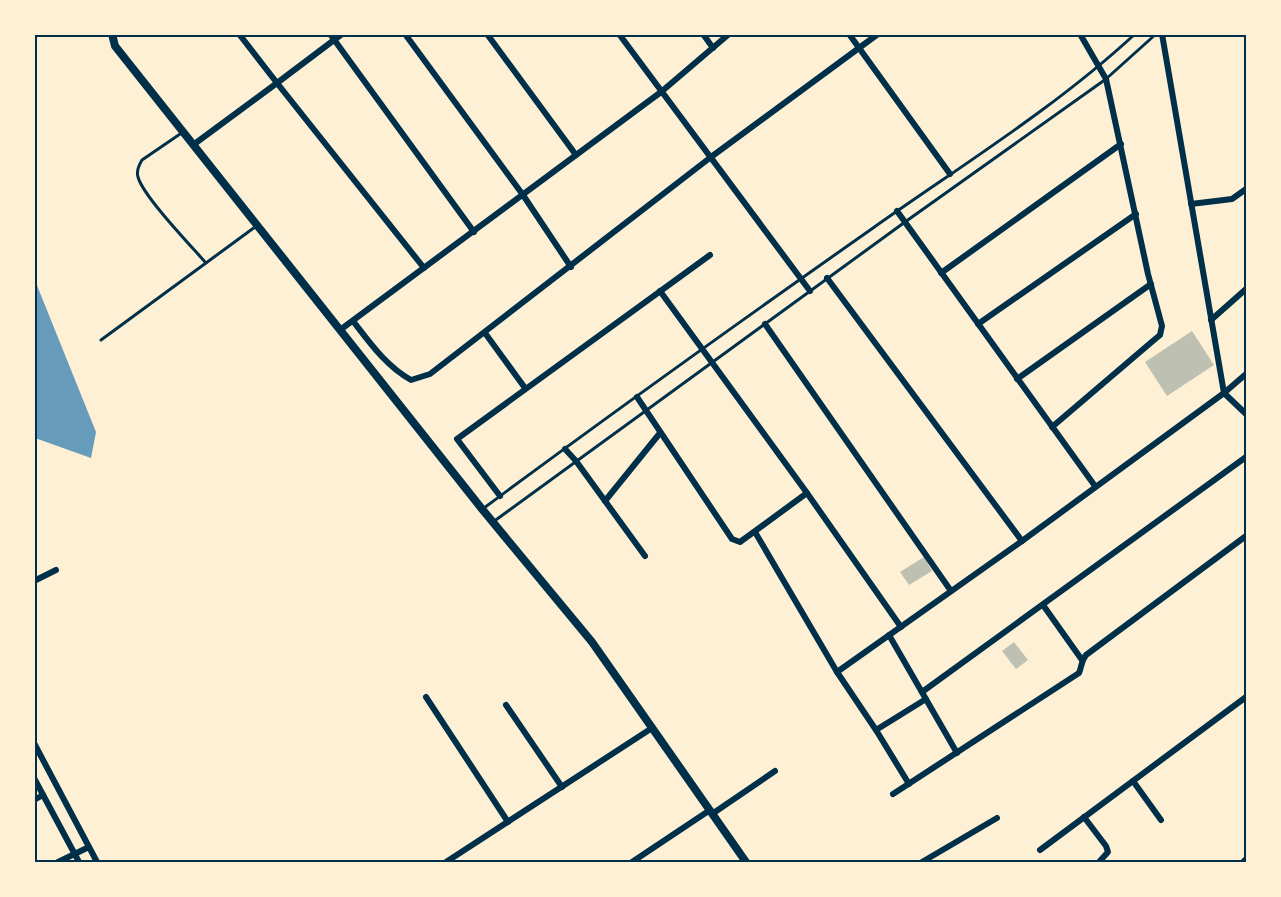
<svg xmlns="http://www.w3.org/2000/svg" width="1281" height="897" viewBox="0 0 1281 897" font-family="'Open Sans',sans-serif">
  <rect width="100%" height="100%" fill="#fdf0d5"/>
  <path fill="#669bbc" d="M34 278 96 432 91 458 35 438Z"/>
  <g fill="#bec0b2">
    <path d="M1192 331 1214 365 1167 396 1145 362Z"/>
    <path d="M924 557 932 571 909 585 900 572Z"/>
    <path d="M1014 642 1028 660 1016 669 1002 651Z"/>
  </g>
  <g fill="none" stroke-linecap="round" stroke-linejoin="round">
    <g stroke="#003049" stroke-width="3">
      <path d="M183 132 142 160C139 165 136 171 138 177 143 196 191 246 206 263"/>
      <path d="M101 340 255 227"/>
      <path d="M484 508C612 413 742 320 873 228 962 165 1055 108 1135 34"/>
      <path d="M493 522 905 222 1106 79 1156 34"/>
    </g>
    <g stroke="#003049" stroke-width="6">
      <path d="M239 34 277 83 342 34"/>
      <path d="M330 34 474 232"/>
      <path d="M405 34 523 195 571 267"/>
      <path d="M487 34 576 155"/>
      <path d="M619 34 810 291"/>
      <path d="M703 34 713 48"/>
      <path d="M849 34 950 174"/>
      <path d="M1162 34 1224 393 1246 414"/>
      <path d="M193 145 277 83 424 268"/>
      <path d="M1191 204 1232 199 1246 189"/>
      <path d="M897 211 1095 486"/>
      <path d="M941 273 1121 144"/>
      <path d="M827 278 1022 541"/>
      <path d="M660 291 807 493 901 627"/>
      <path d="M1211 320 1246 289"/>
      <path d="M353 321C370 343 386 366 411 380L430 374 711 157 878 34"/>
      <path d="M765 324 951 591"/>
      <path d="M978 324 1136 214"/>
      <path d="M340 330 661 92 729 34"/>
      <path d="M485 333 525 388"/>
      <path d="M1017 379 1151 284"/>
      <path d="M637 397 732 539 740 542 807 493"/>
      <path d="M1052 427 1154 340 1160 335 1162 326 1148 274 1106 79 1080 34"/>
      <path d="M565 449 576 461 645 556"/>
      <path d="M500 496 457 439 710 255"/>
      <path d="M605 501 660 433"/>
      <path d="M755 532 837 672 876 730 909 784"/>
      <path d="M34 581 56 570"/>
      <path d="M1043 605 1082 660"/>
      <path d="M889 635 957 753"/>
      <path d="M837 672 1022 541 1224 393 1246 374"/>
      <path d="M922 692 1246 457"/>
      <path d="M426 697 508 822"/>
      <path d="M506 705 562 787"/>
      <path d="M876 730 926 699"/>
      <path d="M34 743 97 862"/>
      <path d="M34 778 79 862"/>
      <path d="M1133 781 1161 820"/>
      <path d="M893 794 1079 673C1082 666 1081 661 1086 655L1246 536"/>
      <path d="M34 800 43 795"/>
      <path d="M712 814 775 771"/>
      <path d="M1084 817 1106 846 1108 852 1099 862"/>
      <path d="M1040 850 1246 697"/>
      <path d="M58 862 89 847"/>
      <path d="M446 862 652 728"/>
      <path d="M632 862 710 810"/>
      <path d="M922 862 997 818"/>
      <path d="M1243 862 1246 859"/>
    </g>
    <path stroke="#003049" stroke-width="8" d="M112 34 115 46 482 509 592 642 746 862"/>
  </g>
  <rect width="1281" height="897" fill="none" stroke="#fdf0d5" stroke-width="72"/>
  <rect x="36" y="36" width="1209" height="825" fill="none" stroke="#003049" stroke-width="2"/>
</svg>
